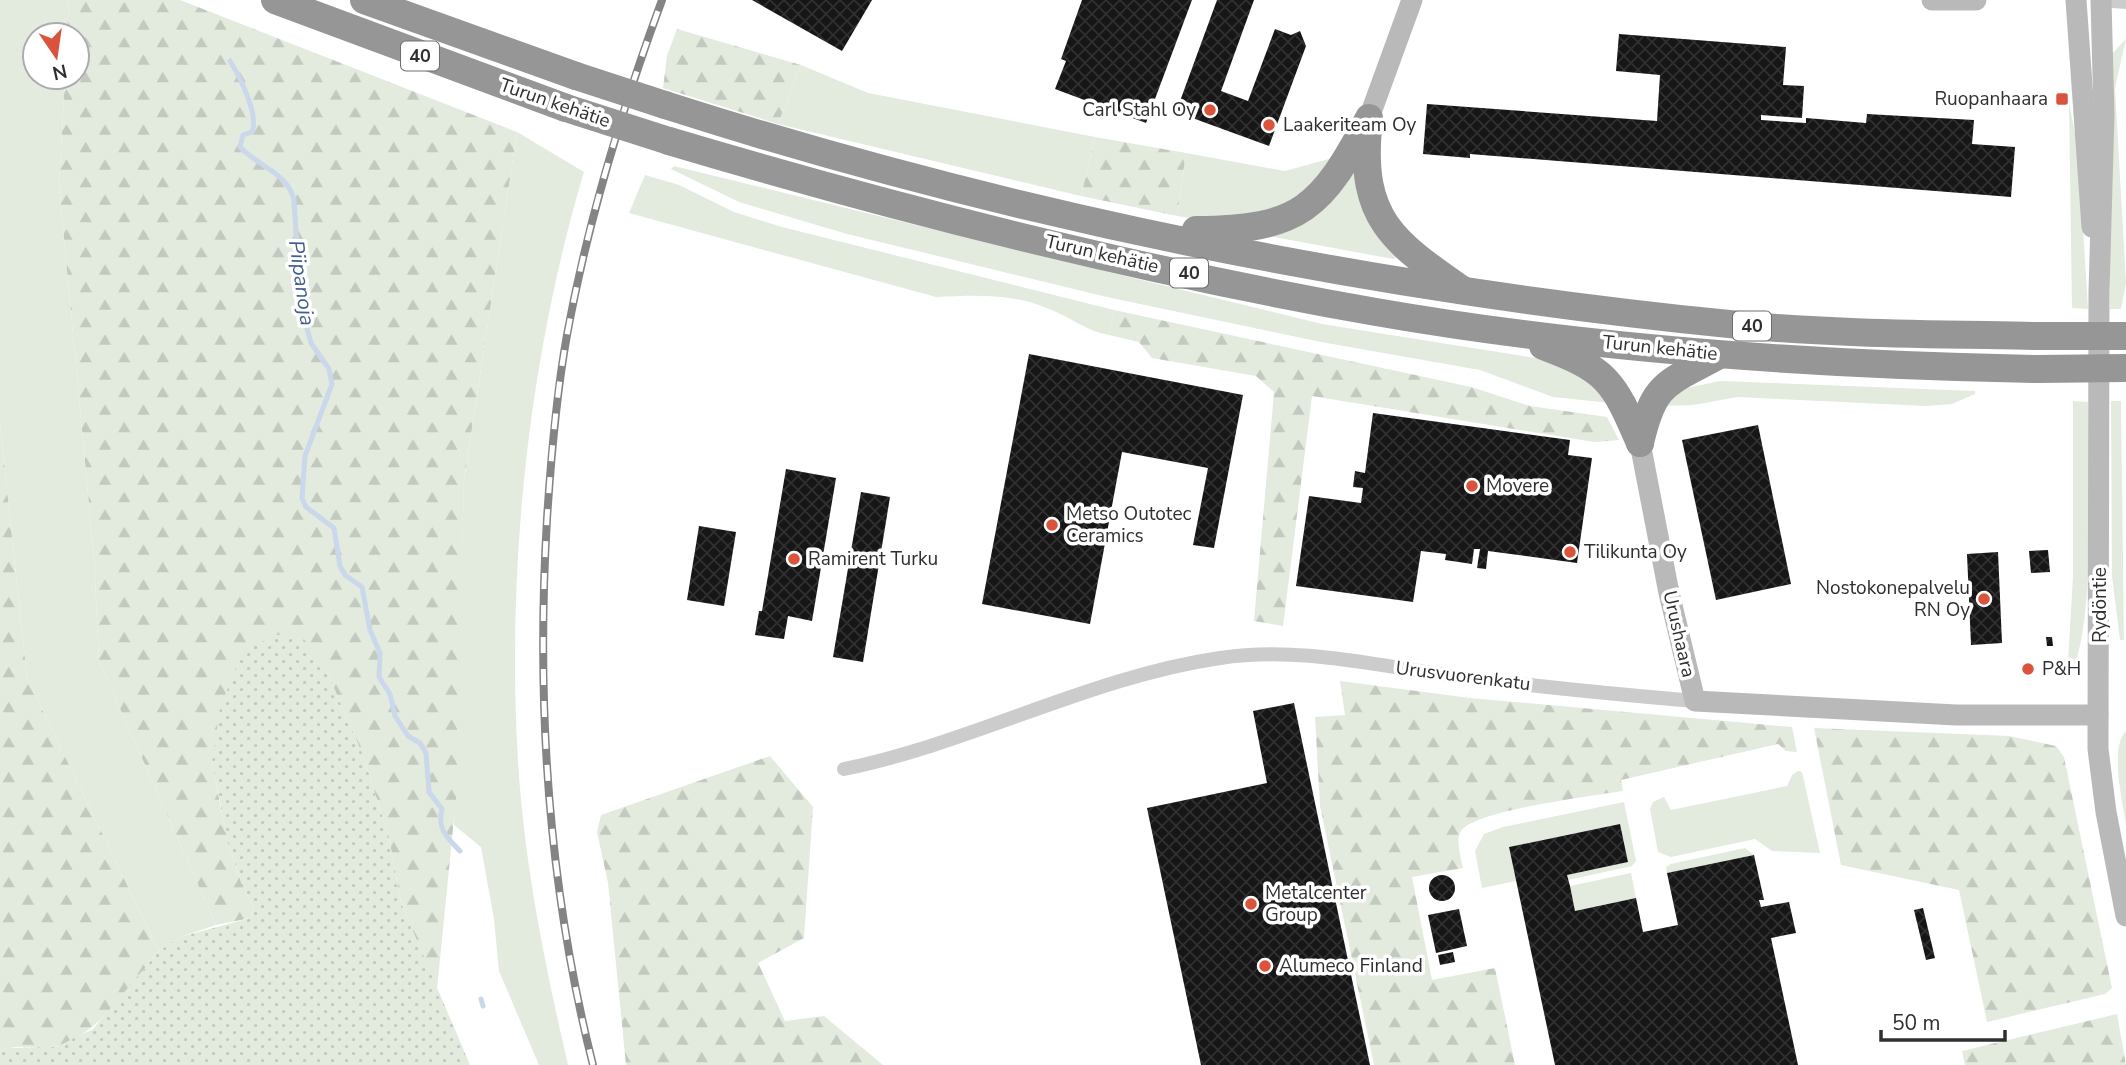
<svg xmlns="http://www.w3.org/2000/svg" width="2126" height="1065" viewBox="0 0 2126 1065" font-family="'Nunito Sans',sans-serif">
  <defs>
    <pattern id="forest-firs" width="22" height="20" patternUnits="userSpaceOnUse" patternTransform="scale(1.75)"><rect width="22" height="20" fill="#e2ebde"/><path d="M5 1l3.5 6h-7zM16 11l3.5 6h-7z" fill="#c2cabf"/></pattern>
    <pattern id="park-dots" width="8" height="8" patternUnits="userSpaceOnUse" patternTransform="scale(1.75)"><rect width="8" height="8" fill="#e2ebde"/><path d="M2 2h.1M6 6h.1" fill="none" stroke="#c2cabf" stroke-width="1.8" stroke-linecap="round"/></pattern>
    <pattern id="building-cross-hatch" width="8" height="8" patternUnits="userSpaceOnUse" patternTransform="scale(1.75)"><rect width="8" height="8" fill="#161616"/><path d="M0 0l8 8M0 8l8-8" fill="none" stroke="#303030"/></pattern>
  </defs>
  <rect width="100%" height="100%" fill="#fff"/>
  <g fill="#e2ebde">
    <path d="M0 0H69L67 35H35V77H65L59 185 94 558 99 661 216 925 180 937 159 951 27 678 0 424Z"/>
    <path d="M2126 39 2115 88 2126 283 2121 309H2110L2107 88 2111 55Z"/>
    <path d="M801 65 868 93 1095 137 1081 196 778 124Z"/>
    <path d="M2069 103 2078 148 2088 309 2072 308Z"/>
    <path d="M517 132 584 172C526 365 504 589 520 789 528 883 547 974 568 1065H539L499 971 494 919 481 847 454 825 464 481Z"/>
    <path d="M1186 153 1285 171 1336 157 1289 207 1203 220 1177 216Z"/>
    <path d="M1356 163 1398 257 1393 259 1268 236Z"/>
    <path d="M674 166 1322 324 1566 363 1611 403 1553 397 1480 370 1321 342 1107 297 847 234 739 202 671 169Z"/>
    <path d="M645 175 679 185 734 212 782 227 1114 310 1109 335C1085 330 1075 320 1054 311 1016 293 977 295 936 297L629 213Z"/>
    <path d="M1720 381 1975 391V394L1952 404 1926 406 1738 397 1693 405 1663 406 1682 389Z"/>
    <path d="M2073 401 2088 402C2088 463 2098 635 2067 681L2073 576Z"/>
    <path d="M2111 401H2121L2124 640H2120L2112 576Z"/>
    <path d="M2126 731V825C2123 802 2109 748 2126 731Z"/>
    <path d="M1798 771 1802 772 1820 853 1772 851 1755 839 1671 857 1658 852 1650 809 1653 802 1664 797 1671 810 1787 786 1792 775Z"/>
    <path d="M1624 802 1636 861 1632 866 1568 880 1567 875 1628 862 1620 824 1509 847 1516 881 1482 888 1475 851 1484 834 1503 827Z"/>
    <path d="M1745 848 1754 855 1667 873 1666 867 1671 864Z"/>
    <path d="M1631 873 1636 898 1575 911 1570 886Z"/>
  </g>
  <g fill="url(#forest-firs)">
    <path d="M69 0H180L517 132 464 481 456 799 437 989 401 903 389 838 364 758 327 672 212 762C222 812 229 864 254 909L250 918 216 925 99 661 94 558 59 185 65 77H77V35H67Z"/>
    <path d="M677 29 801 65 778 124 663 88 667 56Z"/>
    <path d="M1095 137 1186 153 1177 216 1081 196Z"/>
    <path d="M1114 310 1471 387 1530 406 1607 417 1619 440 1594 442 1312 396 1283 626 1254 621 1274 392 1256 376 1152 358 1139 342 1109 335Z"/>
    <path d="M0 424 27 678 159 951C129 985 102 1032 58 1046 40 1052 17 1041 0 1052Z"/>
    <path d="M1340 681 1470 698 1792 727 1797 752 1786 751 1778 744 1621 780 1623 791C1593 796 1476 810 1461 831 1455 839 1461 858 1463 868L1412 877 1432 980 1495 968 1515 1065H1374L1320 806 1315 717 1345 715Z"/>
    <path d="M1814 728 2009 736 2056 746 2064 757 2112 988 2105 994 1987 1022 1959 890 1841 865Z"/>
    <path d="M770 756 813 807 804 938 758 963 785 1021 824 1016 883 1065H626L608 883 597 832 601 815Z"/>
    <path d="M2117 1014 2126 1065H1965L1962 1051Z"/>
  </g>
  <path fill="url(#park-dots)" d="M274 635H301L327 672 364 758 389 838 401 903 470 1065H0V1052L7 1048 56 1047 93 1029 159 951 180 937 250 918 254 909 243 888 228 843 212 762 220 708 238 662 253 647Z"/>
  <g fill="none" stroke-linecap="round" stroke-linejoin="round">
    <g stroke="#cbd7ea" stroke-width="5">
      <path d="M230 61C240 77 259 115 252 132L243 135 240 147C258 166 286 172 294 199L300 303 311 343 329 369 332 384 305 456 302 498 306 507 334 528 340 566 345 575 362 587 370 630 380 653 379 677 390 694 395 716 408 736 420 743 426 753 429 792 442 809C437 830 447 837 460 851"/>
      <path d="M481 999 483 1006"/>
    </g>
  </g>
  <g fill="url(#building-cross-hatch)">
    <path d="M752 0H872L842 51Z"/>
    <path d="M1082 0H1192L1146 123 1055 89 1066 61 1061 59Z"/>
    <path d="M1217 0H1254L1221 91 1248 101 1275 29 1291 35 1300 31 1306 46 1269 146 1176 112Z"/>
    <path d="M1619 34 1786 47 1783 85 1804 86 1802 118 1761 115V120L1806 123V118L1866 123 1867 114 1974 120 1972 144 2015 147 2011 197 1470 154V158L1423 154 1427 104 1657 121 1660 75 1616 71Z"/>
    <path d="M1029 354 1243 395 1214 548 1193 545 1208 468 1122 452 1090 624 982 604Z"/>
    <path d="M1373 413 1570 440 1568 455 1592 458 1577 563 1488 551 1486 569 1477 568 1480 549H1474L1472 564 1445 560 1446 554 1421 551 1413 602 1296 586 1309 496 1361 503 1363 488 1353 487 1355 471 1365 473Z"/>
    <path d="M1758 425 1791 584 1716 600 1682 440Z"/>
    <path d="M786 469 836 478 812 621 788 616 784 639 755 635 759 611H762Z"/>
    <path d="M861 492 890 497 863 662 833 657Z"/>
    <path d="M699 526 736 532 724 606 687 600Z"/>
    <path d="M2048 550 2050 572 2031 573 2029 551Z"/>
    <path d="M1998 552 2002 643 1971 645 1967 554Z"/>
    <path d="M2046 637H2052L2053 646H2047Z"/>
    <path d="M1294 703 1370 1065H1201L1147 808 1267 783 1253 711Z"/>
    <path d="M1620 824 1628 862 1567 875 1570 886 1575 911 1636 898 1643 932 1678 925 1667 873 1754 855 1764 900H1759L1761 907 1789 902 1796 933 1771 938 1798 1065H1555L1509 847Z"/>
    <circle cx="1442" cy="888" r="13"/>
    <path d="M1923 908 1935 958 1926 960 1914 910Z"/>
    <path d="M1459 909 1467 946 1436 953 1428 915Z"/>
    <path d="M1453 952 1455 962 1440 965 1438 955Z"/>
  </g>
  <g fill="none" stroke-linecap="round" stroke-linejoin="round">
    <g stroke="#ccc" stroke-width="14">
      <path d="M2101 0 2126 2"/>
      <path d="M844 769C972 743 1090 677 1220 658 1295 646 1373 665 1447 675 1530 686 1612 694 1695 701"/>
    </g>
    <g stroke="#b9b9b9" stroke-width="21">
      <path d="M1932 0H1976"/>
      <path d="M2076 0 2092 227"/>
      <path d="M2101 0 2104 114 2099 292 2098 749 2106 812 2126 916"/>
      <path d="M1369 118 1412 0"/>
      <path d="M1640 443 1669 593 1695 701 1956 715H2098"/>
    </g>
    <g stroke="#969696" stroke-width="28">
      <path d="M275 0 566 108"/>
      <path d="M364 0 576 76"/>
      <path d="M665 105C1009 215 1370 288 1729 324 1831 334 1935 334 2038 336"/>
      <path d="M1368 128C1360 218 1392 241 1461 289"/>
      <path d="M669 141C901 210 1137 270 1376 312 1594 350 1816 365 2037 369"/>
      <path d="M1196 230C1301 230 1322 207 1369 118"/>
      <path d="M1543 346C1607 370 1613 380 1640 443"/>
      <path d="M1640 443C1654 381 1667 384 1719 355"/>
    </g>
    <defs>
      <path id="rail" d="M593 1065C548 887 536 702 547 519 551 457 556 396 567 335 588 220 622 109 662 0"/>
    </defs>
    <use href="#rail" stroke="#848484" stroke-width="8"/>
    <use href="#rail" stroke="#fff" stroke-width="5" stroke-dasharray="16" stroke-linecap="butt"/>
    <g stroke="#969696" stroke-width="28">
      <path d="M576 76 665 105"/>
      <path d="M566 108 669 141"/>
      <path d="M2038 336H2126"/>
      <path d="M2037 369 2126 368"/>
    </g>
  </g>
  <g fill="#da533c" stroke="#fff" stroke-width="2.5">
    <rect x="2055" y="92" width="14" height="14" rx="3.5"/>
    <circle cx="1210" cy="110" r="7"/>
    <circle cx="1269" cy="125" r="7"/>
    <circle cx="1472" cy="486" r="7"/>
    <circle cx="1052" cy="525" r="7"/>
    <circle cx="1570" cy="552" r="7"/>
    <circle cx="794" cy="559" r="7"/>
    <circle cx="1984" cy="599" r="7"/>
    <circle cx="2028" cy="669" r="7"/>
    <circle cx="1251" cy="904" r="7"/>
    <circle cx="1265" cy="966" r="7"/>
  </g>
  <g text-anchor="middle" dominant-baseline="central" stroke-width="7" stroke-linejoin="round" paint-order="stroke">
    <g fill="#fff" stroke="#6d6d6d" stroke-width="2">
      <rect x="401" y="41.5" width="38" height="29" rx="5"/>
      <rect x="1170" y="258.5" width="38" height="29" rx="5"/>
      <rect x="1733" y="311.5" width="38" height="29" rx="5"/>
    </g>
    <g font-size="18" font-weight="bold" fill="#2f2f2f">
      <text x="420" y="56">40</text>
      <text x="1189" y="273">40</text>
      <text x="1752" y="326">40</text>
    </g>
    <g font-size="19" fill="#2f2f2f" stroke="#fff" text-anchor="start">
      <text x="2048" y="99" text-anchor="end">Ruopanhaara</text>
      <text x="1196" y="110" text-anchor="end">Carl Stahl Oy</text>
      <text x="1283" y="125">Laakeriteam Oy</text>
      <text x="1486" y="486">Movere</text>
      <text x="1066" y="514">Metso Outotec<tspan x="1066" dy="22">Ceramics</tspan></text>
      <text x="1584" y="552">Tilikunta Oy</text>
      <text x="808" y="559">Ramirent Turku</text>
      <text x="1970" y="588" text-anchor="end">Nostokonepalvelu<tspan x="1970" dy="22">RN Oy</tspan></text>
      <text x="2042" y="669">P&amp;H</text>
      <text x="1265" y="893">Metalcenter<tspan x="1265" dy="22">Group</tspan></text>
      <text x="1279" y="966">Alumeco Finland</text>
    </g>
    <g font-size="19" fill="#2f2f2f" stroke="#fff">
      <text transform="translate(555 103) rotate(19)">Turun kehätie</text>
      <text transform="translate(1102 254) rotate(13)">Turun kehätie</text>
      <text transform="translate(1660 348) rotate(6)">Turun kehätie</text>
      <text transform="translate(2100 605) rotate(-90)">Rydöntie</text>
      <text transform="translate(1679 634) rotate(77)">Urushaara</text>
      <text transform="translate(1463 676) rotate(7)">Urusvuorenkatu</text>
    </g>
    <g font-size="21" font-style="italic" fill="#425f8c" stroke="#fff">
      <text transform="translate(302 283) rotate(82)">Piipanoja</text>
    </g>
  </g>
  <g transform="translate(56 56) rotate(167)"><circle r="33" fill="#ffffff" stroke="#acacac" stroke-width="2"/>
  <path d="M0-5L12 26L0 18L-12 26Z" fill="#da533c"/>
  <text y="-10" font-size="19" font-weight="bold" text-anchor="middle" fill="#2f2f2f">N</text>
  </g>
  <path d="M1881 1030v10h124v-10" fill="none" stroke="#2f2f2f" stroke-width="3.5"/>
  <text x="1892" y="1030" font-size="21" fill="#2f2f2f" stroke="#ffffff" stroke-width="5" paint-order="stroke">50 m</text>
</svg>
